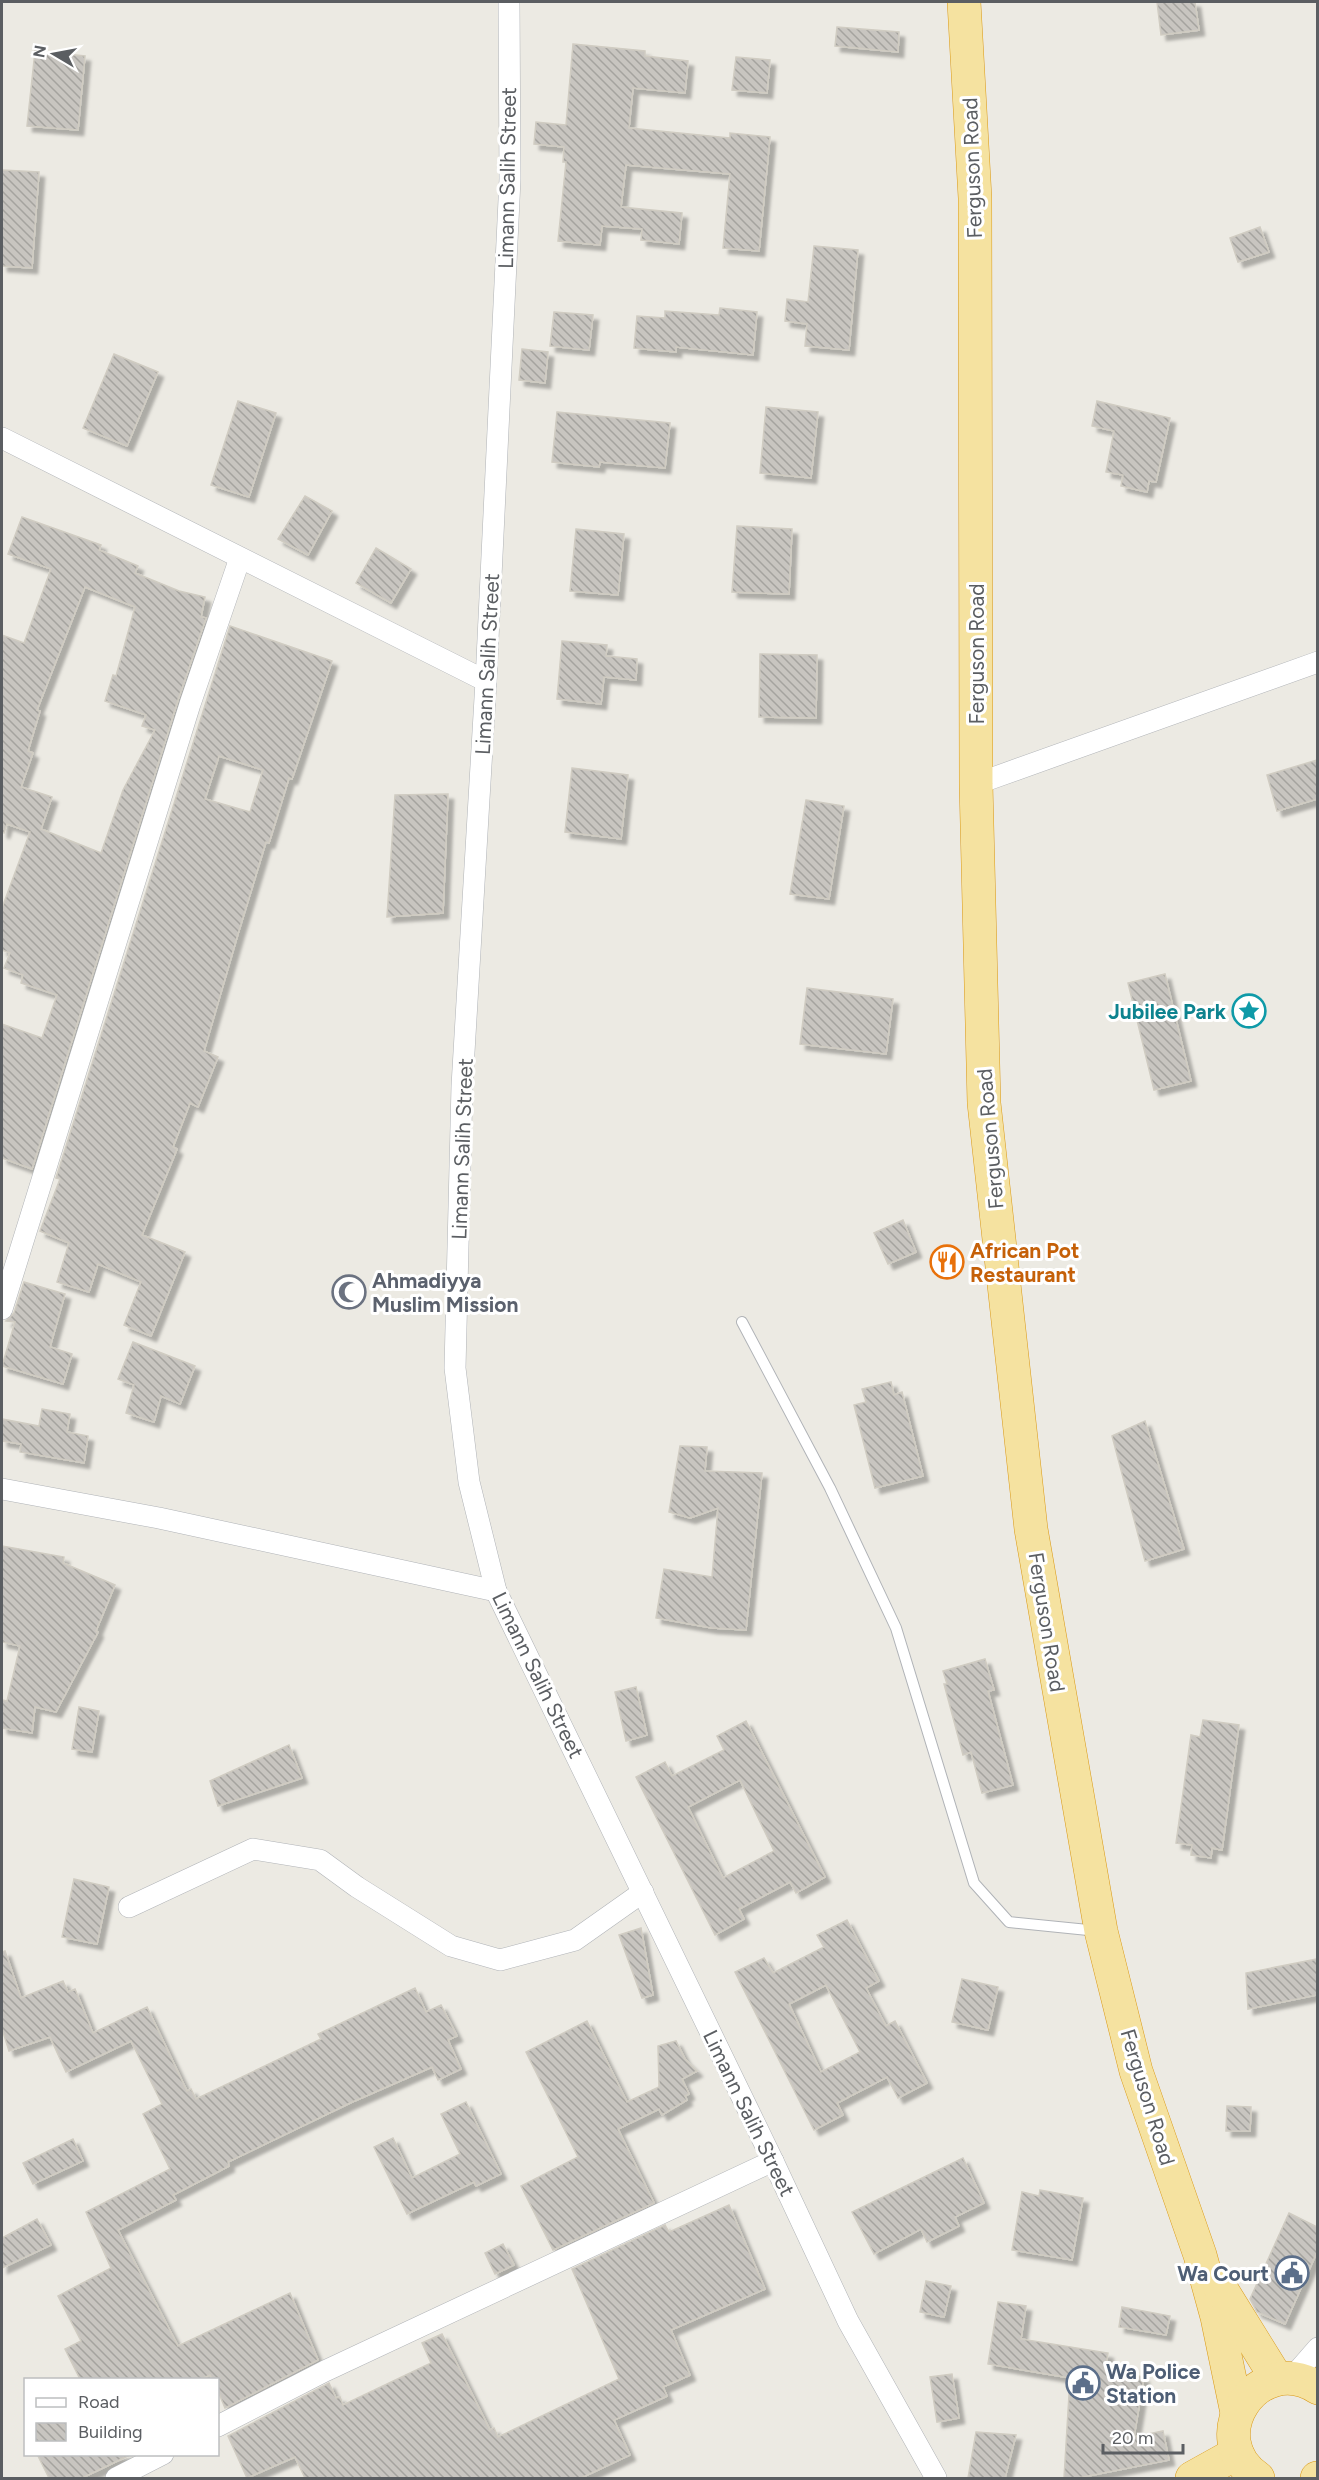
<svg xmlns="http://www.w3.org/2000/svg" width="1319" height="2480" viewBox="0 0 1319 2480" font-family="Figtree,sans-serif">
  <defs>
    <pattern id="building-back-hatch" width="6" height="6" patternUnits="userSpaceOnUse" patternTransform="scale(1.5)"><rect width="6" height="6" fill="#c8c5c0"/><path d="M-1 5l2 2M0 0l6 6M5-1l2 2" fill="none" stroke="#a5a39f"/></pattern>
    <filter id="shadow"><feDropShadow dx="5.5" dy="5.5" stdDeviation="1.5" flood-color="#0004"/></filter>
  </defs>
  <rect width="100%" height="100%" fill="#eceae3"/>
  <g fill="url(#building-back-hatch)" stroke="#d0ccc2" stroke-width="1.5" fill-rule="evenodd" filter="url(#shadow)">
    <path d="M1157 2H1195L1199 30 1161 35Z"/>
    <path d="M837 27 899 32 898 52 835 46Z"/>
    <path d="M573 44 645 51V56L688 61 685 93 633 88 629 128 730 138V133L770 137 759 251 723 248 730 174 626 165 621 207 682 213 679 244 641 240 642 229 602 226 600 245 558 241 566 162H563L564 147 534 144 536 122 566 125Z"/>
    <path d="M35 51 85 56 78 130 27 126Z"/>
    <path d="M736 57 770 60 767 93 732 90Z"/>
    <path d="M2 170 39 172 32 268 2 266Z"/>
    <path d="M1260 227 1269 252 1238 262 1230 238Z"/>
    <path d="M814 246 858 250 849 350 805 346 807 324 785 321 787 299 808 302Z"/>
    <path d="M720 308 757 312 753 355 676 347V352L634 348 637 316 665 318V311L719 315Z"/>
    <path d="M554 312 593 315 589 350 550 346Z"/>
    <path d="M522 349 548 352 545 383 519 380Z"/>
    <path d="M114 354 158 372 127 446 83 428Z"/>
    <path d="M238 401 276 413 249 497 211 485Z"/>
    <path d="M1097 401 1170 418 1156 482 1149 481 1147 492 1121 486 1123 475 1106 472 1114 431 1092 426Z"/>
    <path d="M766 407 818 412 811 478 760 473Z"/>
    <path d="M557 412 670 423 665 468 600 462 599 467 552 462Z"/>
    <path d="M305 496 332 511 308 555 278 539Z"/>
    <path d="M22 517 101 545 99 550 138 566 135 573 179 591 205 597 201 617 206 618 178 700 32 1169 2 1158V1024L42 1038 57 995 21 983 23 975 4 968 10 953 2 950V908L30 832 7 824 4 833 2 832V635L24 643 51 569 8 554ZM85 587 135 607 116 676 113 675 105 701 146 715 142 726 155 730 123 790 101 853 41 829 52 797 21 787 33 753 28 751 40 711 37 710Z"/>
    <path d="M737 526 792 529 789 594 732 592Z"/>
    <path d="M576 529 624 534 618 595 570 591Z"/>
    <path d="M376 548 411 569 391 603 356 583Z"/>
    <path d="M230 626 332 661 292 779 289 778 269 843 266 842 238 934 204 1051 218 1057 198 1107 190 1103 173 1147 177 1149 142 1235 185 1252 151 1336 124 1325 141 1282 98 1264 89 1292 57 1282 69 1243 40 1231 60 1179 56 1178ZM219 756 263 770 250 812 205 799Z"/>
    <path d="M562 641 607 645 606 656 637 659 636 680 604 677 601 704 557 699Z"/>
    <path d="M760 654 817 655 816 718 759 717Z"/>
    <path d="M1317 760V799L1277 811 1267 775Z"/>
    <path d="M572 768 628 775 621 839 565 832Z"/>
    <path d="M448 794 443 913 387 917 395 795Z"/>
    <path d="M806 800 844 806 829 899 790 894Z"/>
    <path d="M1165 974 1191 1081 1154 1090 1128 983Z"/>
    <path d="M807 988 893 999 886 1054 800 1044Z"/>
    <path d="M903 1220 916 1252 888 1264 874 1233Z"/>
    <path d="M24 1282 65 1294 50 1347 72 1354 63 1384 2 1366 15 1322 6 1321 14 1313Z"/>
    <path d="M133 1342 195 1366 180 1404 161 1396 154 1422 126 1413 134 1385 118 1379Z"/>
    <path d="M891 1382 894 1395 902 1392 923 1476 875 1488 854 1405 866 1402 862 1389Z"/>
    <path d="M42 1409 70 1414 67 1432 88 1436 84 1463 20 1452 21 1444 2 1441V1419L39 1426Z"/>
    <path d="M1145 1421 1184 1549 1145 1561 1112 1436Z"/>
    <path d="M680 1446 707 1447 705 1471 762 1473 746 1630 712 1628 656 1618 664 1569 712 1577 718 1508 690 1518 669 1512Z"/>
    <path d="M2 1546 64 1557 63 1563 115 1585 96 1631 98 1632 56 1712 35 1707 32 1733 2 1728V1700L7 1701 20 1646 2 1642Z"/>
    <path d="M985 1659 994 1690 988 1691 1013 1785 982 1793 971 1752 963 1755 944 1684H947L943 1671Z"/>
    <path d="M636 1687 647 1735 626 1741 615 1692Z"/>
    <path d="M79 1707 99 1711 92 1752 72 1749Z"/>
    <path d="M1203 1720 1239 1725 1222 1850 1212 1848 1211 1858 1191 1855 1192 1845 1176 1843 1191 1735 1200 1737Z"/>
    <path d="M746 1721 825 1877 796 1893 790 1882 739 1909 744 1919 715 1935 636 1777 665 1762 672 1776 724 1750 717 1736ZM740 1780 774 1851 723 1878 688 1807Z"/>
    <path d="M289 1745 302 1778 218 1806 210 1781Z"/>
    <path d="M74 1879 109 1887 97 1944 62 1937Z"/>
    <path d="M847 1920 879 1981 866 1988 886 2026 895 2021 927 2083 898 2098 887 2077 837 2103 843 2115 814 2130 735 1972 764 1958 773 1973 824 1947 817 1935ZM826 1985 860 2052 821 2072 789 2004Z"/>
    <path d="M641 1928 653 1995 642 1998 619 1935Z"/>
    <path d="M5 1951 21 1998 63 1981 68 1992 75 1989 93 2033 147 2007 187 2091 191 2089 196 2099 321 2039 318 2034 415 1988 426 2012 441 2005 457 2036 448 2040 461 2069 438 2080 432 2067 350 2103 228 2162 229 2166 173 2195 176 2200 118 2230 178 2346 290 2293 318 2360 225 2408 218 2391V2379H212L210 2375 201 2379H80L65 2349 81 2341 58 2296 111 2268 86 2212 170 2169 143 2114 162 2104 131 2041 66 2072 50 2037 9 2051 2 2029V1952Z"/>
    <path d="M1317 1959V1995L1248 2009 1246 1973Z"/>
    <path d="M962 1979 998 1987 988 2030 952 2022Z"/>
    <path d="M587 2021 627 2102 659 2087 658 2046 676 2041 685 2059 697 2071 682 2079 689 2094 685 2096 687 2100 662 2115 659 2109 618 2129 654 2203 553 2250 521 2186 578 2157 526 2052Z"/>
    <path d="M466 2102 501 2174 476 2186 474 2182 407 2214 374 2147 393 2138 412 2178 460 2154 441 2114Z"/>
    <path d="M1227 2106 1251 2107 1250 2131H1226Z"/>
    <path d="M73 2139 83 2161 33 2184 23 2163Z"/>
    <path d="M963 2158 984 2203 955 2217 959 2226 927 2242 921 2229 874 2254 852 2212Z"/>
    <path d="M1040 2190 1083 2198 1072 2260 1012 2250 1022 2192 1039 2196Z"/>
    <path d="M729 2205 765 2289 671 2330 690 2375 663 2387 667 2396 614 2420 630 2455 581 2478H305L295 2457 247 2478 228 2436 329 2383 336 2398 340 2397 343 2405 431 2363 422 2343 442 2334 490 2430 494 2428 498 2437 619 2379 572 2269 665 2225 669 2232Z"/>
    <path d="M1289 2213 1317 2227V2252L1285 2324 1257 2312 1250 2299Z"/>
    <path d="M37 2219 51 2245 2 2268V2238Z"/>
    <path d="M503 2244 514 2265 495 2274 485 2253Z"/>
    <path d="M926 2281 951 2286 944 2317 920 2312Z"/>
    <path d="M998 2302 1026 2306 1021 2339 1108 2353 1105 2370 1144 2377 1134 2437 1163 2431 1169 2460 1078 2478H1064L1070 2378 988 2364Z"/>
    <path d="M1122 2307 1170 2316 1166 2335 1119 2327Z"/>
    <path d="M952 2374 959 2418 937 2422 930 2377Z"/>
    <path d="M976 2432 1016 2435 1005 2478H968Z"/>
    <path d="M37 2454H132L82 2478H49Z"/>
  </g>
  <g fill="none" stroke-linecap="round" stroke-linejoin="round">
    <defs>
      <path id="service" d="M742 1322 830 1488 896 1628 974 1883 1009 1922 1098 1931"/>
      <g id="minor">
        <path d="M509 2 510 179 486 681 462 1086 455 1368 469 1482 496 1591 773 2161 848 2321 936 2478"/>
        <path d="M2 438 486 681"/>
        <path d="M976 784 1318 662"/>
        <path d="M2 1309 190 704 240 558"/>
        <path d="M2 1489 159 1518 496 1591"/>
        <path d="M129 1907 253 1849 320 1860 357 1887 451 1946 500 1960 575 1940 643 1892"/>
        <path d="M1291 2379 1318 2348"/>
        <path d="M218 2426 325 2371 773 2161"/>
        <path d="M116 2478 163 2454"/>
      </g>
      <g id="trunk">
        <path d="M964 2 975 198 976 784 984 1103 1031 1529 1101 1931 1136 2071 1200 2255 1217 2317 1237 2413"/>
        <path d="M1220 2287 1277 2379"/>
        <path d="M1192 2478 1237 2453"/>
        <path d="M1258 2478C1199 2438 1258 2349 1318 2388"/>
        <path d="M1317 2478H1318"/>
      </g>
    </defs>
    <use href="#service" stroke="#b0b3b7" stroke-width="12"/>
    <use href="#minor" stroke="#b0b3b7" stroke-width="22"/>
    <use href="#trunk" stroke="#da9915" stroke-width="34"/>
    <use href="#service" stroke="#fff" stroke-width="10"/>
    <use href="#minor" stroke="#fff" stroke-width="21"/>
    <use href="#trunk" stroke="#f5e2a0" stroke-width="33"/>
  </g>
  <defs>
    <symbol id="sight-ring" viewBox="-11 -11 22 22"><circle r="9.5" fill="#fff" stroke="#0f9aa8" stroke-width="1.5"/><path d="M0-6L1.8-2.2L6-1.7L2.9 1.2L3.7 5.4L0 3.3L-3.7 5.4L-2.9 1.2L-6-1.7L-1.8-2.2Z" fill="#0f9aa8"/></symbol>
    <symbol id="restaurant-ring" viewBox="-11 -11 22 22"><circle r="9.5" fill="#fff" stroke="#e8710a" stroke-width="1.5"/><path d="M-5-6h1v4h1v-4h1v4h1v-4h1v5L-1.5 .5V6h-2V.5L-5-1ZM5-6V6H3V1.5H1.5Q1.5-4 5-6Z" fill="#e8710a"/></symbol>
    <symbol id="mosque-ring" viewBox="-11 -11 22 22"><circle r="9.5" fill="#fff" stroke="#6b7280" stroke-width="1.5"/><path d="M3.5-4.9A6 6 0 1 0 3.5 4.9A5 5 0 1 1 3.5-4.9Z" fill="#6b7280"/></symbol>
    <symbol id="civic-ring" viewBox="-11 -11 22 22"><circle r="9.5" fill="#fff" stroke="#5c6f8a" stroke-width="1.5"/><path d="M-.6-6.5H3V-4.5H.6V-3L4-1V1h2V6H-6V1h2V-1L-.6-3ZM-1.2 2.5V6h2.4V2.5Z" fill="#5c6f8a"/></symbol>
  </defs>
  <g fill-rule="evenodd">
    <use href="#sight-ring" x="1230" y="992" width="38" height="38"/>
    <use href="#restaurant-ring" x="928" y="1243" width="38" height="38"/>
    <use href="#mosque-ring" x="330" y="1273" width="38" height="38"/>
    <use href="#civic-ring" x="1273" y="2254" width="38" height="38"/>
    <use href="#civic-ring" x="1064" y="2364" width="38" height="38"/>
  </g>
  <g text-anchor="middle" dominant-baseline="central" stroke-width="6" stroke-linejoin="round" paint-order="stroke">
    <g font-size="21" fill="#5b5e62" stroke="#fff">
      <text transform="translate(972 168) rotate(-92)">Ferguson Road</text>
      <text transform="translate(507 178) rotate(-89)">Limann Salih Street</text>
      <text transform="translate(976 654) rotate(-90)">Ferguson Road</text>
      <text transform="translate(487 664) rotate(-87)">Limann Salih Street</text>
      <text transform="translate(990 1139) rotate(-95)">Ferguson Road</text>
      <text transform="translate(462 1149) rotate(-88)">Limann Salih Street</text>
      <text transform="translate(1047 1622) rotate(81)">Ferguson Road</text>
      <text transform="translate(538 1675) rotate(64)">Limann Salih Street</text>
      <text transform="translate(1148 2097) rotate(73)">Ferguson Road</text>
      <text transform="translate(749 2113) rotate(64)">Limann Salih Street</text>
    </g>
    <g font-size="21" font-weight="bold" fill="#0d838f" stroke="#fff" text-anchor="end">
      <text x="1226" y="1011">Jubilee Park</text>
    </g>
    <g font-size="21" font-weight="bold" fill="#c56008" stroke="#fff" text-anchor="start">
      <text x="970" y="1250">African Pot<tspan x="970" dy="24">Restaurant</tspan></text>
    </g>
    <g font-size="21" font-weight="bold" fill="#5b616d" stroke="#fff" text-anchor="start">
      <text x="372" y="1280">Ahmadiyya<tspan x="372" dy="24">Muslim Mission</tspan></text>
    </g>
    <g font-size="21" font-weight="bold" fill="#4e5e75" stroke="#fff" text-anchor="end">
      <text x="1269" y="2273">Wa Court</text>
      <text x="1106" y="2371" text-anchor="start">Wa Police<tspan x="1106" dy="24">Station</tspan></text>
    </g>
  </g>
  <rect width="1319" height="2480" fill="none" stroke="#5b5e62" stroke-width="6"/>
  <rect x="24" y="2378" width="195" height="78" fill="#ffffff" stroke="#bdbfc0" stroke-width="1.5"/>
  <rect x="36" y="2398" width="30" height="9" fill="#ffffff" stroke="#bdbfc0" stroke-width="1.5"/>
  <text x="78" y="2408" font-size="18" fill="#5b5e62">Road</text>
  <rect x="36" y="2423" width="30" height="18" fill="url(#building-back-hatch)" stroke="#bdbfc0" stroke-width="1.5"/>
  <text x="78" y="2438" font-size="18" fill="#5b5e62">Building</text>
  <g transform="translate(54 54) rotate(280)" stroke="#ffffff" stroke-width="4.5" paint-order="stroke">
  <path d="M0-4.5L10 22L0 15L-10 22Z" fill="#5b5e62"/>
  <text y="-9" font-size="16" font-weight="bold" text-anchor="middle" fill="#5b5e62">N</text>
  </g>
  <path d="M1103 2444v9h80v-9" fill="none" stroke="#5b5e62" stroke-width="3"/>
  <text x="1112" y="2444" font-size="18" fill="#5b5e62" stroke="#ffffff" stroke-width="4.5" paint-order="stroke">20 m</text>
</svg>
